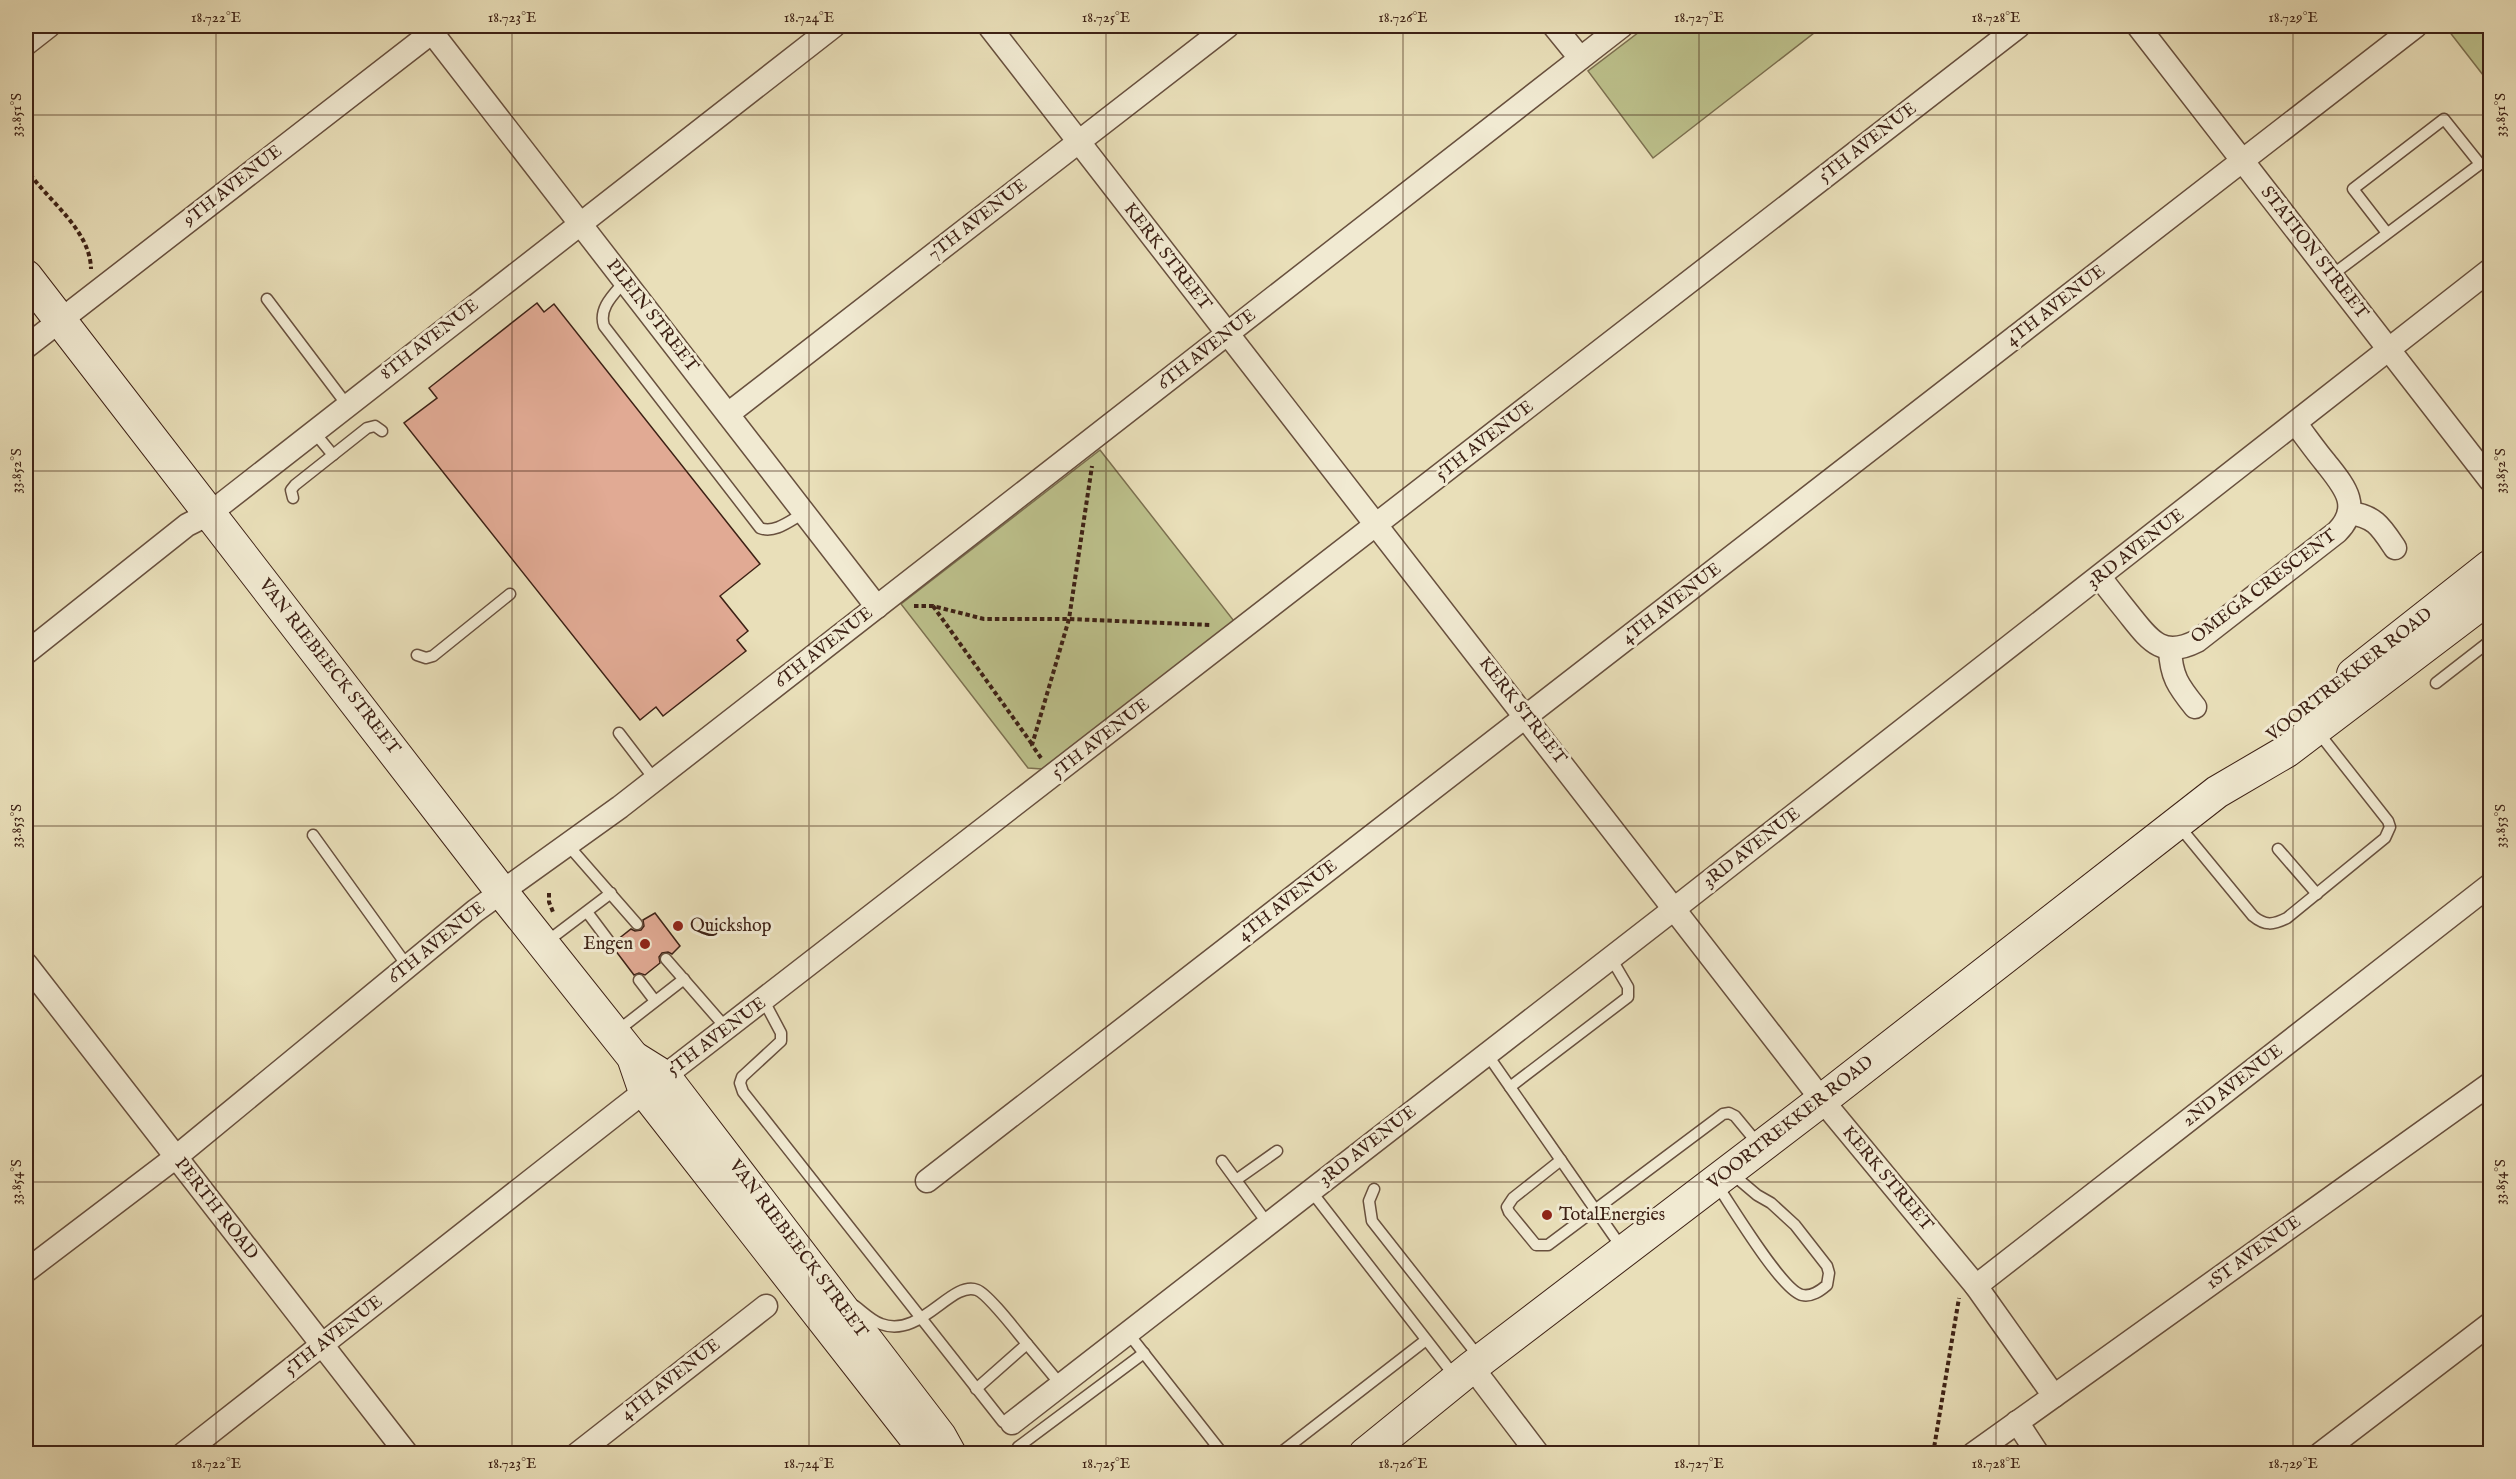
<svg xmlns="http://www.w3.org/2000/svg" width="2516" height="1479" viewBox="0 0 2516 1479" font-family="'IM FELL English',serif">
  <rect width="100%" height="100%" fill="#e9dfb9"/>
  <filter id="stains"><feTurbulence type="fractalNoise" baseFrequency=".00333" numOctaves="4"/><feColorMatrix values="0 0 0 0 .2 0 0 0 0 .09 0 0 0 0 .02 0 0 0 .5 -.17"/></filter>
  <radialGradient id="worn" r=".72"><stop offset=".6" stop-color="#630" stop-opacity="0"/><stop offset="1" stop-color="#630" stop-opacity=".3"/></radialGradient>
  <g fill="#bcc08b" stroke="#7c7050" stroke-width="1.5">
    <path d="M1647 26H1823L1653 158 1588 71Z"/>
    <path d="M2445 26H2490V84Z"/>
    <path d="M1100 450 1234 621 1042 769 1028 768 901 604Z"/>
  </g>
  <g fill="#e1aa94" stroke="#3d2115" stroke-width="1.5">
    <path d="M537 303 544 312 554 304 760 564 720 596 748 631 737 640 746 651 663 716 656 707 640 720 404 423 437 398 429 388Z"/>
    <path d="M655 913 680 946 672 954 668 952 662 953 659 957 660 963 645 975 639 973 634 975 615 950 618 946 617 940 631 929 635 931 641 930 644 926 643 920Z"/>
  </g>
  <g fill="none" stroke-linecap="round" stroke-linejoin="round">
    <defs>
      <g id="service">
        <path d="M2332 275 2480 164 2444 119 2353 189 2387 233"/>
        <path d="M625 281C614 294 598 308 604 326L760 528C775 534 791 520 804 513"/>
        <path d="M267 299 347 405"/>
        <path d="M314 432 333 455"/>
        <path d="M293 498 291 490 295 485 367 428 375 426 382 431"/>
        <path d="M417 655 426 658 433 656 510 594"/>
        <path d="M2436 683 2490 641"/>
        <path d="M619 733 655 780"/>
        <path d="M2179 826 2253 916C2265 926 2273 925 2287 918L2385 838 2390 827 2388 821 2318 732"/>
        <path d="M313 835 408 967"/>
        <path d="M567 844 637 924"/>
        <path d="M2278 849 2317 894"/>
        <path d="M587 912 611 944"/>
        <path d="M545 943 611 893"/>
        <path d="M666 959 727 1029"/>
        <path d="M639 980 655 1001"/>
        <path d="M764 1001 781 1033V1041L742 1077 740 1083 743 1092 1003 1422 1012 1423"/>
        <path d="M616 1032 684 979"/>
        <path d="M1487 1054 1622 1248"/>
        <path d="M1510 1087 1628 997V987L1611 958"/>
        <path d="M1561 1160 1513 1198 1507 1207 1509 1212 1536 1245H1548L1723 1114 1729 1113 1735 1116 1759 1145"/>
        <path d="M1222 1161 1268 1224"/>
        <path d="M1236 1180 1277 1151"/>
        <path d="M1717 1185C1731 1205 1782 1291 1802 1295 1812 1297 1820 1291 1827 1285L1829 1273 1827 1266 1795 1225 1771 1203 1757 1195 1731 1173"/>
        <path d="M1374 1189 1369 1201 1372 1221 1479 1357"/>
        <path d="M1311 1191 1456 1378"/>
        <path d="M855 1306C863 1312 872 1321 881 1324 921 1339 951 1280 977 1290 988 1294 1017 1332 1027 1344L976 1389"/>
        <path d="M1128 1333 1223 1454"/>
        <path d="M1027 1344 1061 1385"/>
        <path d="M1015 1454 1018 1447 1144 1353"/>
        <path d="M1279 1454 1426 1340"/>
      </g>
      <g id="minor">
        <path d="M427 26 877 607"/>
        <path d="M989 26 1822 1100 1976 1286 2054 1396"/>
        <path d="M1554 26 1580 58"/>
        <path d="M2138 26 2490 480"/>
        <path d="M26 44 49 26"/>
        <path d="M26 347 440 26"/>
        <path d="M728 414 1228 26"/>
        <path d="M2349 513C2375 516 2381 527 2395 548"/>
        <path d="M2100 577C2110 591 2121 604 2132 618 2151 642 2164 658 2197 641L2337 532C2363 506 2343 485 2325 462 2315 450 2306 437 2296 424"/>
        <path d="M2170 649C2171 676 2178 686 2195 707"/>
        <path d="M26 653 187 525 209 514 834 26"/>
        <path d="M26 964 407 1454"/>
        <path d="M927 1181 2416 26"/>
        <path d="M26 1271 176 1157 475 911 620 807 1622 26"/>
        <path d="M1976 1286 2490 885"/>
        <path d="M1472 1367 1538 1454"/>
        <path d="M2017 1422 2038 1454"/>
        <path d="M1012 1423 1674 909 2490 270"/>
        <path d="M183 1454 622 1109 2019 26"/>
        <path d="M577 1454 766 1306"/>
        <path d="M1973 1454 2490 1084"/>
        <path d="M2320 1454 2490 1324"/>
      </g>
      <g id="secondary">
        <path d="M26 276 501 891 633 1057 645 1092 928 1454"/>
        <path d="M2353 674 2490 566"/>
        <path d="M633 1057 665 1077 940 1436 950 1454"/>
        <path d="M1365 1454 1472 1367 1822 1100 2217 792 2287 751 2490 597"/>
      </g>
    </defs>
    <use href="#service" stroke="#68503e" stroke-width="13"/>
    <use href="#minor" stroke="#68503e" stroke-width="25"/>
    <use href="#secondary" stroke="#3d2115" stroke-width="34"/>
    <g stroke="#3d2115" stroke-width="4" stroke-dasharray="4.5 3" stroke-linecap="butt">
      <path d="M26 168C46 200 90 228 91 269"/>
      <path d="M914 606H933L984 619H1069L1211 625"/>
      <path d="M933 606 1032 744"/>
      <path d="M1041 758 1032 745 1069 619 1092 466"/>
      <path d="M549 893V902L553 912"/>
      <path d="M1933 1454 1959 1298"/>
    </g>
    <use href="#service" stroke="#f1ead2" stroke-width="10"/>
    <use href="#minor" stroke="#f1ead2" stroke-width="22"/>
    <use href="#secondary" stroke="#f1ead2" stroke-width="32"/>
  </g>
  <path fill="none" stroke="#3d2115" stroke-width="1.5" stroke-opacity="0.45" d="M216 26V1454M512 26V1454M809 26V1454M1106 26V1454M1403 26V1454M1699 26V1454M1996 26V1454M2293 26V1454M26 115H2490M26 471H2490M26 826H2490M26 1182H2490"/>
  <g fill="#8f2418" stroke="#f1ead2" stroke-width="2">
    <circle cx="678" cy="926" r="6"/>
    <circle cx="645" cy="944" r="6"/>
    <circle cx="1547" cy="1215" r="6"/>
  </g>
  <g text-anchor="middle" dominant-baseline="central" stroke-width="6" stroke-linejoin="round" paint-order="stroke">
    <g font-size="18" fill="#3d2115" stroke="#f1ead2">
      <text transform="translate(1868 143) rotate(-38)">5TH AVENUE</text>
      <text transform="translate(233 186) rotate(-38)">9TH AVENUE</text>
      <text transform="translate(978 220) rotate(-38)">7TH AVENUE</text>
      <text transform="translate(2314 253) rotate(52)">STATION STREET</text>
      <text transform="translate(1167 257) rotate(52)">KERK STREET</text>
      <text transform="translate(2056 306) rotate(-38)">4TH AVENUE</text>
      <text transform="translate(652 316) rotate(52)">PLEIN STREET</text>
      <text transform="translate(430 340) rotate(-38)">8TH AVENUE</text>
      <text transform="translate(1207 350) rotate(-38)">6TH AVENUE</text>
      <text transform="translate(1485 441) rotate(-38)">5TH AVENUE</text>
      <text transform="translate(2136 549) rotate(-38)">3RD AVENUE</text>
      <text transform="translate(2264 587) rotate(-37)">OMEGA CRESCENT</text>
      <text transform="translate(1672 604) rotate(-38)">4TH AVENUE</text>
      <text transform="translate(824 648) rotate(-38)">6TH AVENUE</text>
      <text transform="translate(329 667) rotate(52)">VAN RIEBEECK STREET</text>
      <text transform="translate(2350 675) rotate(-38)">VOORTREKKER ROAD</text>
      <text transform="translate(1522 711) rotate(52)">KERK STREET</text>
      <text transform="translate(1101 739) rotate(-38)">5TH AVENUE</text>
      <text transform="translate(1752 848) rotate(-38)">3RD AVENUE</text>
      <text transform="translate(1288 901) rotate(-38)">4TH AVENUE</text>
      <text transform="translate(437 943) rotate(-39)">6TH AVENUE</text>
      <text transform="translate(717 1037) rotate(-37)">5TH AVENUE</text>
      <text transform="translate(2233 1086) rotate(-38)">2ND AVENUE</text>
      <text transform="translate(1791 1123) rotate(-38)">VOORTREKKER ROAD</text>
      <text transform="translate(1368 1146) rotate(-38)">3RD AVENUE</text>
      <text transform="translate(1887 1179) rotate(50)">KERK STREET</text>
      <text transform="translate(216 1209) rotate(52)">PERTH ROAD</text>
      <text transform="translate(798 1249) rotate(53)">VAN RIEBEECK STREET</text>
      <text transform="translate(2254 1253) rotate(-36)">1ST AVENUE</text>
      <text transform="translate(334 1336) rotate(-38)">5TH AVENUE</text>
      <text transform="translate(671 1380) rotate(-38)">4TH AVENUE</text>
    </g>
    <g font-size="18" fill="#3d2115" stroke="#f1ead2" text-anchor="start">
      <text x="690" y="926">Quickshop</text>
      <text x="633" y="944" text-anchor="end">Engen</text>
      <text x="1559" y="1215">TotalEnergies</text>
    </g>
  </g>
  <rect width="2516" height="1479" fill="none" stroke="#e9dfb9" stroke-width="66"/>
  <rect x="33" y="33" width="2450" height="1413" fill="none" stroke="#3d2115" stroke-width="2"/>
  <g font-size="15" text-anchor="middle" fill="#3d2115">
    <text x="216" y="22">18.722°E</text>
    <text x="512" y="22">18.723°E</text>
    <text x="809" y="22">18.724°E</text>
    <text x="1106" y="22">18.725°E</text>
    <text x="1403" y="22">18.726°E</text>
    <text x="1699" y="22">18.727°E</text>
    <text x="1996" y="22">18.728°E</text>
    <text x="2293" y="22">18.729°E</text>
    <text transform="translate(16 115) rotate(-90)" y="5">33.851°S</text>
    <text transform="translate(2500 115) rotate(-90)" y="5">33.851°S</text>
    <text transform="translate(16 471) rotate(-90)" y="5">33.852°S</text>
    <text transform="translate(2500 471) rotate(-90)" y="5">33.852°S</text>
    <text transform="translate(16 826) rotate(-90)" y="5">33.853°S</text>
    <text transform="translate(2500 826) rotate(-90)" y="5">33.853°S</text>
    <text transform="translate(16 1182) rotate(-90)" y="5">33.854°S</text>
    <text transform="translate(2500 1182) rotate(-90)" y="5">33.854°S</text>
    <text x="216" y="1468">18.722°E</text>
    <text x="512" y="1468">18.723°E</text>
    <text x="809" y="1468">18.724°E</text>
    <text x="1106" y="1468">18.725°E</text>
    <text x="1403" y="1468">18.726°E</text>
    <text x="1699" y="1468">18.727°E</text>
    <text x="1996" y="1468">18.728°E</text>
    <text x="2293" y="1468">18.729°E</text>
  </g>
  <rect width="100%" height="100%" filter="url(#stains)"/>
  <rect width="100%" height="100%" fill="url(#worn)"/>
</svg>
